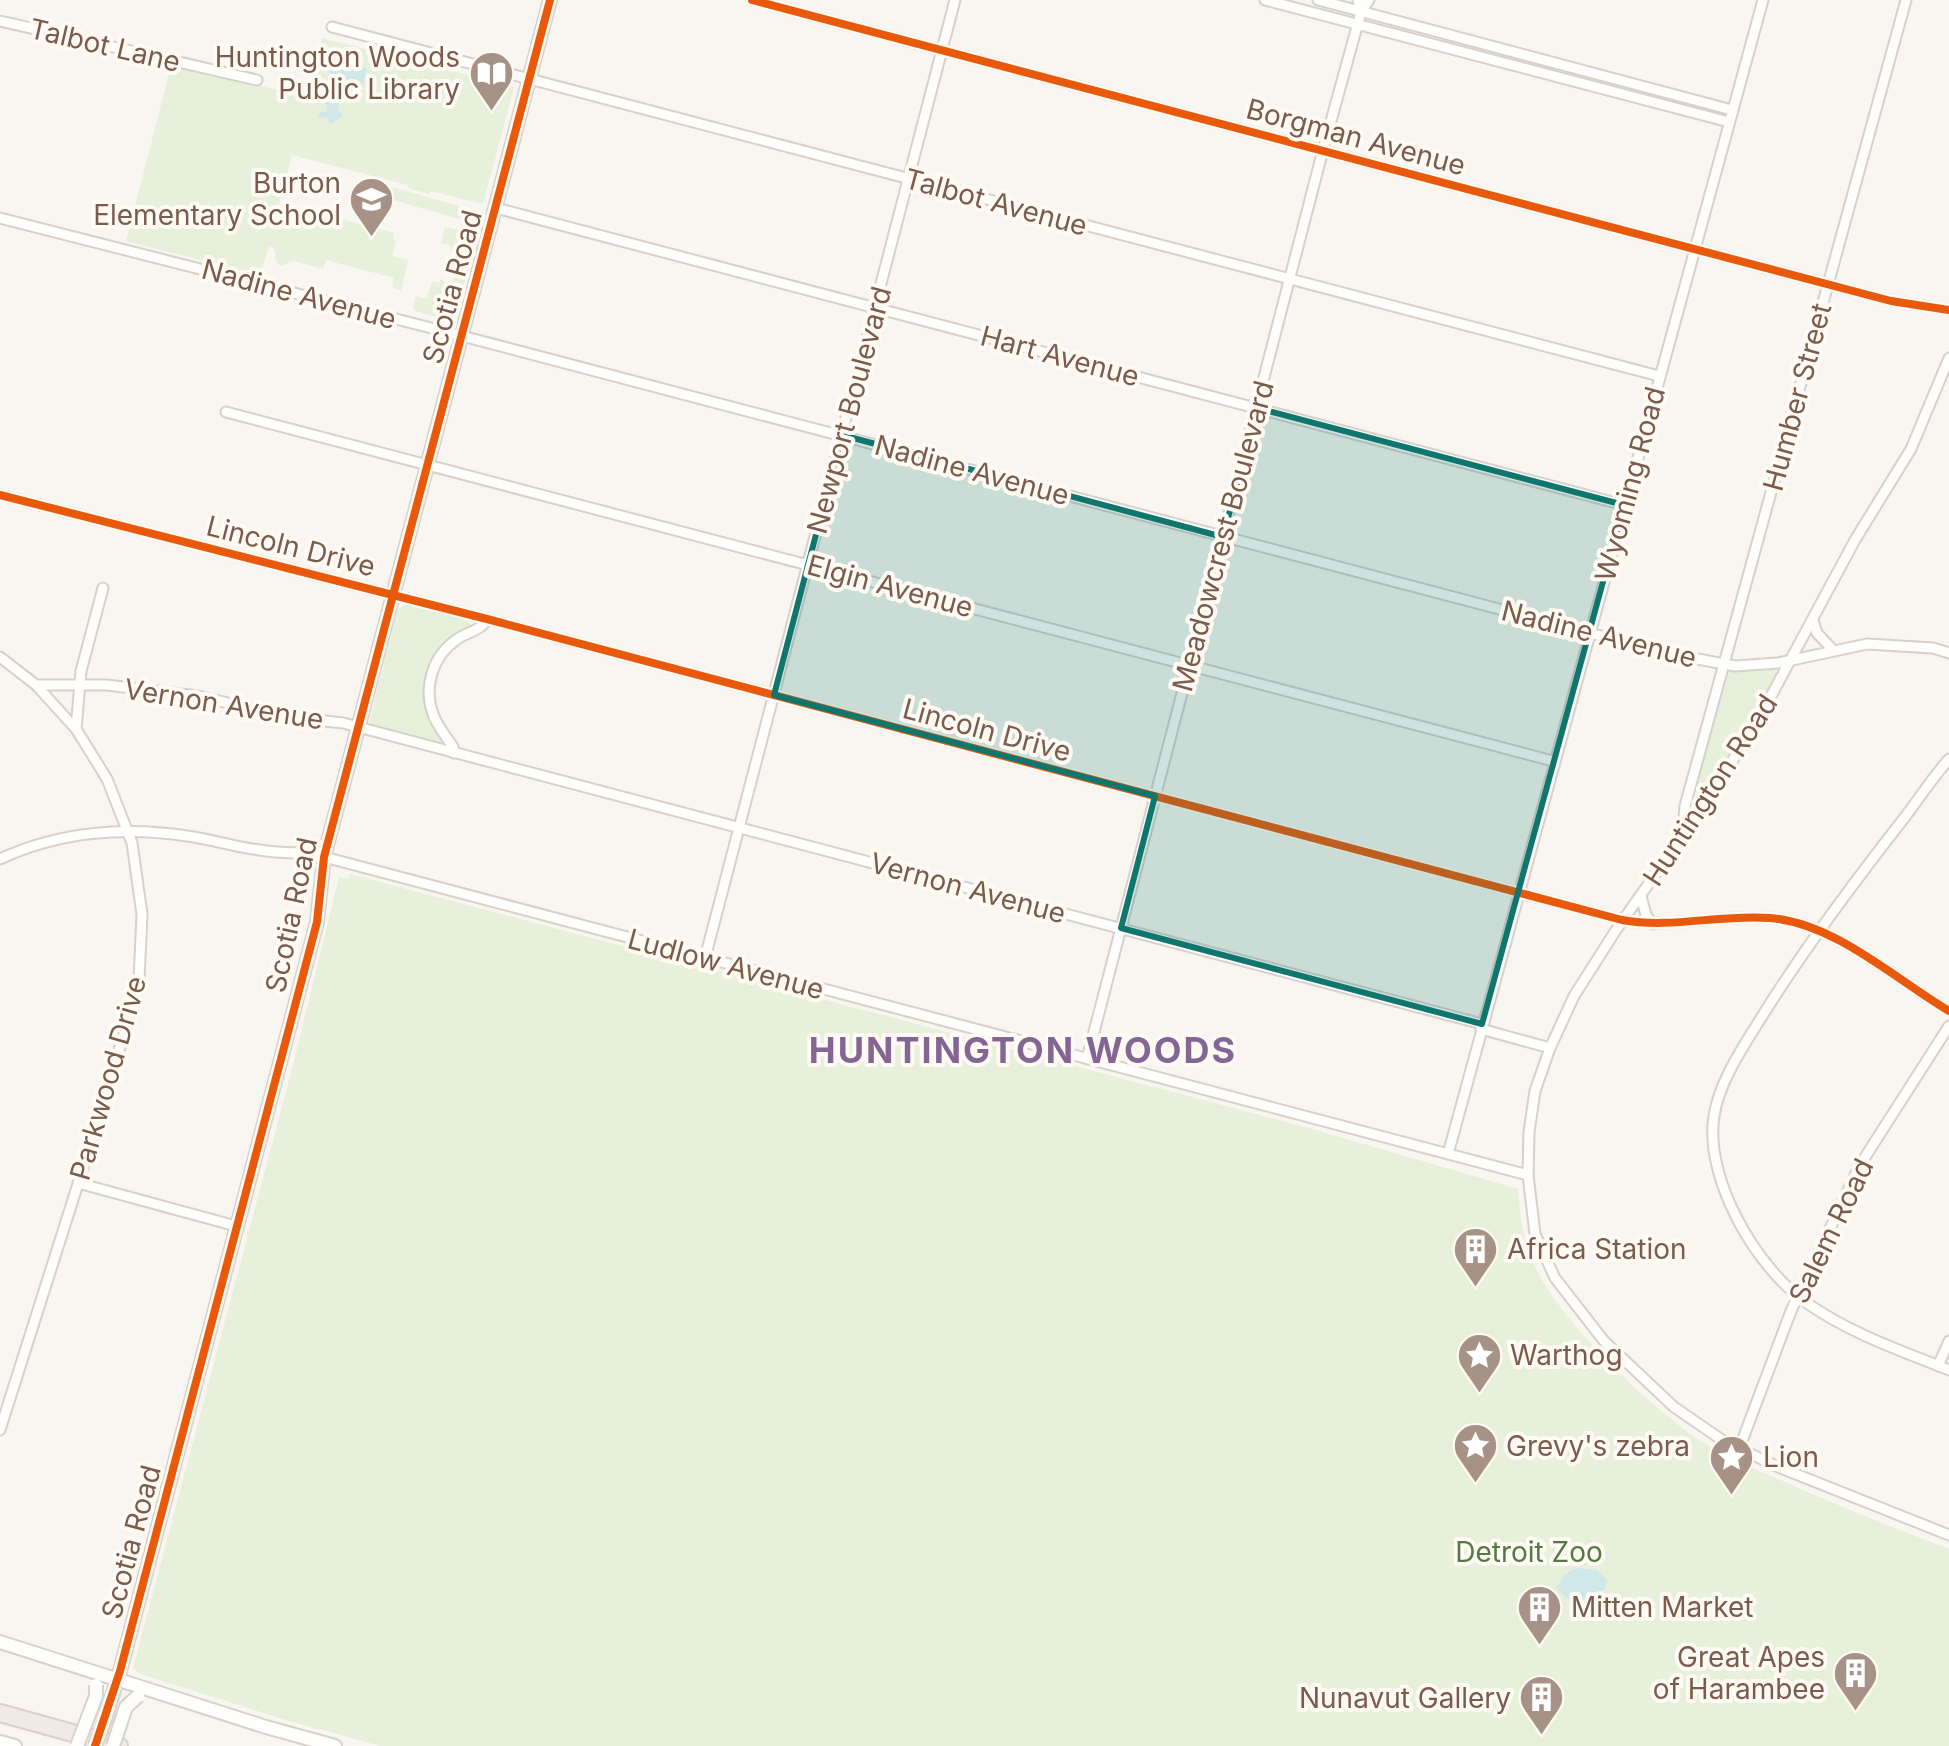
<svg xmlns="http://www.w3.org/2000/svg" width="1949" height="1746" viewBox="0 0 1949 1746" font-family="Inter,sans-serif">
  <rect width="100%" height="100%" fill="#f9f5f0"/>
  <g fill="#e7f0db">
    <path d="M322 38 514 87 483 204 430 191 429 194 408 188V185L292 155 277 212 281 210 283 204 394 233 393 239 396 240 392 256 408 260 401 291 392 287 394 278 326 260 323 269 293 261 280 266 274 258 276 254 273 248 269 246 260 275 126 241 171 66 306 96Z"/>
    <path d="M360 182 377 183 476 211V221L481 222 454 322 415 311 413 307 416 296 427 299 432 281 439 283 441 279 448 286C459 275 463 263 458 247L451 250 449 245 441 243 445 227 459 230 462 220 356 189Z"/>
    <path d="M407 604 465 619 472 625 428 675 443 738 440 742 373 726 369 722 396 616 398 609Z"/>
    <path d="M1773 669 1778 675 1710 787 1704 795 1697 794 1695 789 1725 676 1731 671Z"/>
    <path d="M350 874 1316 1130 1518 1189C1520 1217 1524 1246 1537 1271 1565 1326 1651 1408 1702 1442 1728 1458 1757 1470 1785 1482 1839 1506 1894 1528 1949 1549V1746H381L289 1721 140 1674 133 1668 293 1065 339 877 348 879Z"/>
  </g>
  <g fill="#d0e8ea">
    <path d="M332 63 367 69 360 95 352 93 344 100 341 99 337 111 343 113 342 117 330 124 327 118 318 117 320 112H326L328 105 319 102 323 88 342 92 346 88 327 82Z"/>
    <path d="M1576 1568 1597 1570 1607 1580 1605 1589 1580 1603 1570 1601 1556 1588 1565 1574Z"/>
  </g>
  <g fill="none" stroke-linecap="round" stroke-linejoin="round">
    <defs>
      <g id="street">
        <path d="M752 0 1891 301 1949 310"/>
        <path d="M1265 0 1729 122"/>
        <path d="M1318 0 1732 110"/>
        <path d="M1358 0 1361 12"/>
        <path d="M0 21 257 80"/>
        <path d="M332 27 1659 376"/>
        <path d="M496 208 1624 505"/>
        <path d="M0 218 447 332 1666 653 1735 666 1778 663 1867 644 1933 648 1949 653"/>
        <path d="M1949 358 1911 449 1855 540 1756 724 1700 811 1616 930 1574 996 1550 1048 1535 1091 1529 1132 1528 1175 1535 1234 1555 1278 1604 1341 1674 1407 1722 1440 1778 1467 1949 1535"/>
        <path d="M226 412 1553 761"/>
        <path d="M0 495 487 619 1622 920C1672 929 1720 914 1770 918 1835 923 1895 979 1949 1011"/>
        <path d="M1813 620 1817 633 1832 649"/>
        <path d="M0 657 36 685H107L198 696 288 717 343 723 1482 1024"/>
        <path d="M36 685 76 729"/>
        <path d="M454 753 453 747C446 736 437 726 433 714 423 687 433 656 456 640 467 632 481 631 487 619"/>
        <path d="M1949 759C1933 777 1920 797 1905 817 1854 882 1805 947 1761 1018 1743 1047 1719 1082 1714 1116 1704 1178 1756 1268 1807 1303 1849 1333 1902 1351 1949 1370"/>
        <path d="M1689 826 1684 817 1685 806 1906 0"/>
        <path d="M0 859C58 832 124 826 187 836 211 839 235 847 260 850 276 853 293 853 309 853L1528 1175"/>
        <path d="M1641 896 1646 915 1653 924"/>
        <path d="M705 958 955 0"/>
        <path d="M1481 1029 1550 1048"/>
        <path d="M1087 1059 1323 150 1361 12 1369 0"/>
        <path d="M1448 1154 1763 0"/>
        <path d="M78 1183 236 1226"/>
        <path d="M1938 1366 1949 1341"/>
        <path d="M0 1430 109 1086 139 980 142 914 132 843 107 779 76 729 81 671 103 588"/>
        <path d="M1739 1449 1791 1311 1860 1165 1949 1026"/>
      </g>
      <g id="secondary">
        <path d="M0 1642 266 1727 335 1746"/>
        <path d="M104 1722 120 1671 317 922 324 857 550 0"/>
        <path d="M0 1742 15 1746"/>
      </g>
      <path id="highway" d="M0 1713 119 1746"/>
    </defs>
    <use href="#street" stroke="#d7d1cb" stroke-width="13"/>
    <use href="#secondary" stroke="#d9d2cb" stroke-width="16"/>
    <use href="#highway" stroke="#dad1cc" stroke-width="20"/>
    <use href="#street" stroke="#fefefd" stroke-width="9"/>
    <use href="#secondary" stroke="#fefefd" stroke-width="12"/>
    <use href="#highway" stroke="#f2eae7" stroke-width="16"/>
    <defs>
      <g id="secondary-bridge">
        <path d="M77 1746 96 1696V1685"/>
        <path d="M95 1746 104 1722"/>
        <path d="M113 1746 126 1707 138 1696"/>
      </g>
    </defs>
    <use href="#secondary-bridge" stroke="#d9d2cb" stroke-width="16" stroke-linecap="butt"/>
    <use href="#secondary-bridge" stroke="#fefefd" stroke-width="12"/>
    <defs>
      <g id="cycleway">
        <path d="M752 0 1891 301 1949 310"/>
        <path d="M0 495 487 619 1622 920C1672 929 1720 914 1770 918 1835 923 1895 979 1949 1011"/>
        <path d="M95 1746 120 1671 317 922 324 857 550 0"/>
      </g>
    </defs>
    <use href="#cycleway" stroke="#fffaf3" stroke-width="13"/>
    <use href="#cycleway" stroke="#e8590c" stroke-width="8"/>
  </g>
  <path fill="#0f766e" fill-opacity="0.2" stroke="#0f766e" stroke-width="6" stroke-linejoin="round" d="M1257 408 1624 505 1482 1024 1121 928 1155 796 774 695 842 435 1223 537Z"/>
  <defs>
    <symbol id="library-pin" viewBox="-11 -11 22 30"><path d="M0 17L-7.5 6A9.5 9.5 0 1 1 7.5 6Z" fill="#a69286" stroke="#fffaf3"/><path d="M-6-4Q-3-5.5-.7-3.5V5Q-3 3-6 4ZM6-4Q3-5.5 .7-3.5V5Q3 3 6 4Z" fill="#fff"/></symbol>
    <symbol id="school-pin" viewBox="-11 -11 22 30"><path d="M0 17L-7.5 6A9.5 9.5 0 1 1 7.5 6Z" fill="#a69286" stroke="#fffaf3"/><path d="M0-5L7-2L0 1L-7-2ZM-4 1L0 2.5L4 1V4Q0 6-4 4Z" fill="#fff"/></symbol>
    <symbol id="building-pin" viewBox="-11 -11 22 30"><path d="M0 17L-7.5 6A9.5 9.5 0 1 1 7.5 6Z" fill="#a69286" stroke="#fffaf3"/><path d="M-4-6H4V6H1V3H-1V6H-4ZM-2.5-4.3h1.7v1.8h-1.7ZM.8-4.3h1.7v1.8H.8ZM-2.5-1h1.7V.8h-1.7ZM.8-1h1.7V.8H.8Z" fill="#fff"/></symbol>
    <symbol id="sight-pin" viewBox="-11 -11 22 30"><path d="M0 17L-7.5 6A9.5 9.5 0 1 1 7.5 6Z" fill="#a69286" stroke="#fffaf3"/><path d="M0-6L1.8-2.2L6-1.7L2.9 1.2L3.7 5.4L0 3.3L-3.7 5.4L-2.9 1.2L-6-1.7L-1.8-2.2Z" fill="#fff"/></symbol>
  </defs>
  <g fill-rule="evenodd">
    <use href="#library-pin" x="466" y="48" width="51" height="69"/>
    <use href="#school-pin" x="346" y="174" width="51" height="69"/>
    <use href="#building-pin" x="1450" y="1224" width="51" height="69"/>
    <use href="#sight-pin" x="1454" y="1330" width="51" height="69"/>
    <use href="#sight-pin" x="1450" y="1420" width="51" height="69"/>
    <use href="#sight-pin" x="1706" y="1432" width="51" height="69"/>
    <use href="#building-pin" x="1514" y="1582" width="51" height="69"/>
    <use href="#building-pin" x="1830" y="1648" width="51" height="69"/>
    <use href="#building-pin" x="1516" y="1672" width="51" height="69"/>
  </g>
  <g text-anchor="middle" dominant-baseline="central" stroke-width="8" stroke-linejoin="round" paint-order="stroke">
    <g font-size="28" fill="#7a5c4d" stroke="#fffaf3">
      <text transform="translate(105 45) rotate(13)">Talbot Lane</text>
      <text transform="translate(1356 137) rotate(15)">Borgman Avenue</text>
      <text transform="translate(996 202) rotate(15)">Talbot Avenue</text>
      <text transform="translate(452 287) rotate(-75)">Scotia Road</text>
      <text transform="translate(299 294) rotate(15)">Nadine Avenue</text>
      <text transform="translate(1060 356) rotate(15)">Hart Avenue</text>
      <text transform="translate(1797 397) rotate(-75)">Humber Street</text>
      <text transform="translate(849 410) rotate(-75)">Newport Boulevard</text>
      <text transform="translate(972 470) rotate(15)">Nadine Avenue</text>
      <text transform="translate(1630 484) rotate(-75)">Wyoming Road</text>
      <text transform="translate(1223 536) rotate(-75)">Meadowcrest Boulevard</text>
      <text transform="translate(291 546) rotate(14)">Lincoln Drive</text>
      <text transform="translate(890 586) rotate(15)">Elgin Avenue</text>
      <text transform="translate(1599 634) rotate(14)">Nadine Avenue</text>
      <text transform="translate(224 704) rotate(9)">Vernon Avenue</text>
      <text transform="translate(987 730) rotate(15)">Lincoln Drive</text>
      <text transform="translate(1710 790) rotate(-57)">Huntington Road</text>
      <text transform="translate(968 888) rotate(15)">Vernon Avenue</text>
      <text transform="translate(291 915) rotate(-78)">Scotia Road</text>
      <text transform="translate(726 964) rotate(15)">Ludlow Avenue</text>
      <text transform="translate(108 1078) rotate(-74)">Parkwood Drive</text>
      <text transform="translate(1831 1231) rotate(-64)">Salem Road</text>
      <text transform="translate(131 1542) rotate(-75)">Scotia Road</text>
    </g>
    <g font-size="28" fill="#7a5c4d" stroke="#fffaf3" text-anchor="start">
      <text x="460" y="57" text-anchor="end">Huntington Woods<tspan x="460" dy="32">Public Library</tspan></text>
      <text x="341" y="183" text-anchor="end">Burton<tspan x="341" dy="32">Elementary School</tspan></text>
      <text x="1507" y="1249">Africa Station</text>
      <text x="1510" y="1355">Warthog</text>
      <text x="1506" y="1446">Grevy's zebra</text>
      <text x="1763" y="1457">Lion</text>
      <text x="1571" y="1607">Mitten Market</text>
      <text x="1825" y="1657" text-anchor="end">Great Apes<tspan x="1825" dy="32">of Harambee</tspan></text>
      <text x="1511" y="1698" text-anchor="end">Nunavut Gallery</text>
    </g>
    <g font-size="28" fill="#537a41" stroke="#fffaf3">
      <text x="1529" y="1552">Detroit Zoo</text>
    </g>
    <g font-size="36" font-weight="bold" letter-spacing="2" fill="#846695" stroke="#fffaf3">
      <text x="1023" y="1050">HUNTINGTON WOODS</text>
    </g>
  </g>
</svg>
